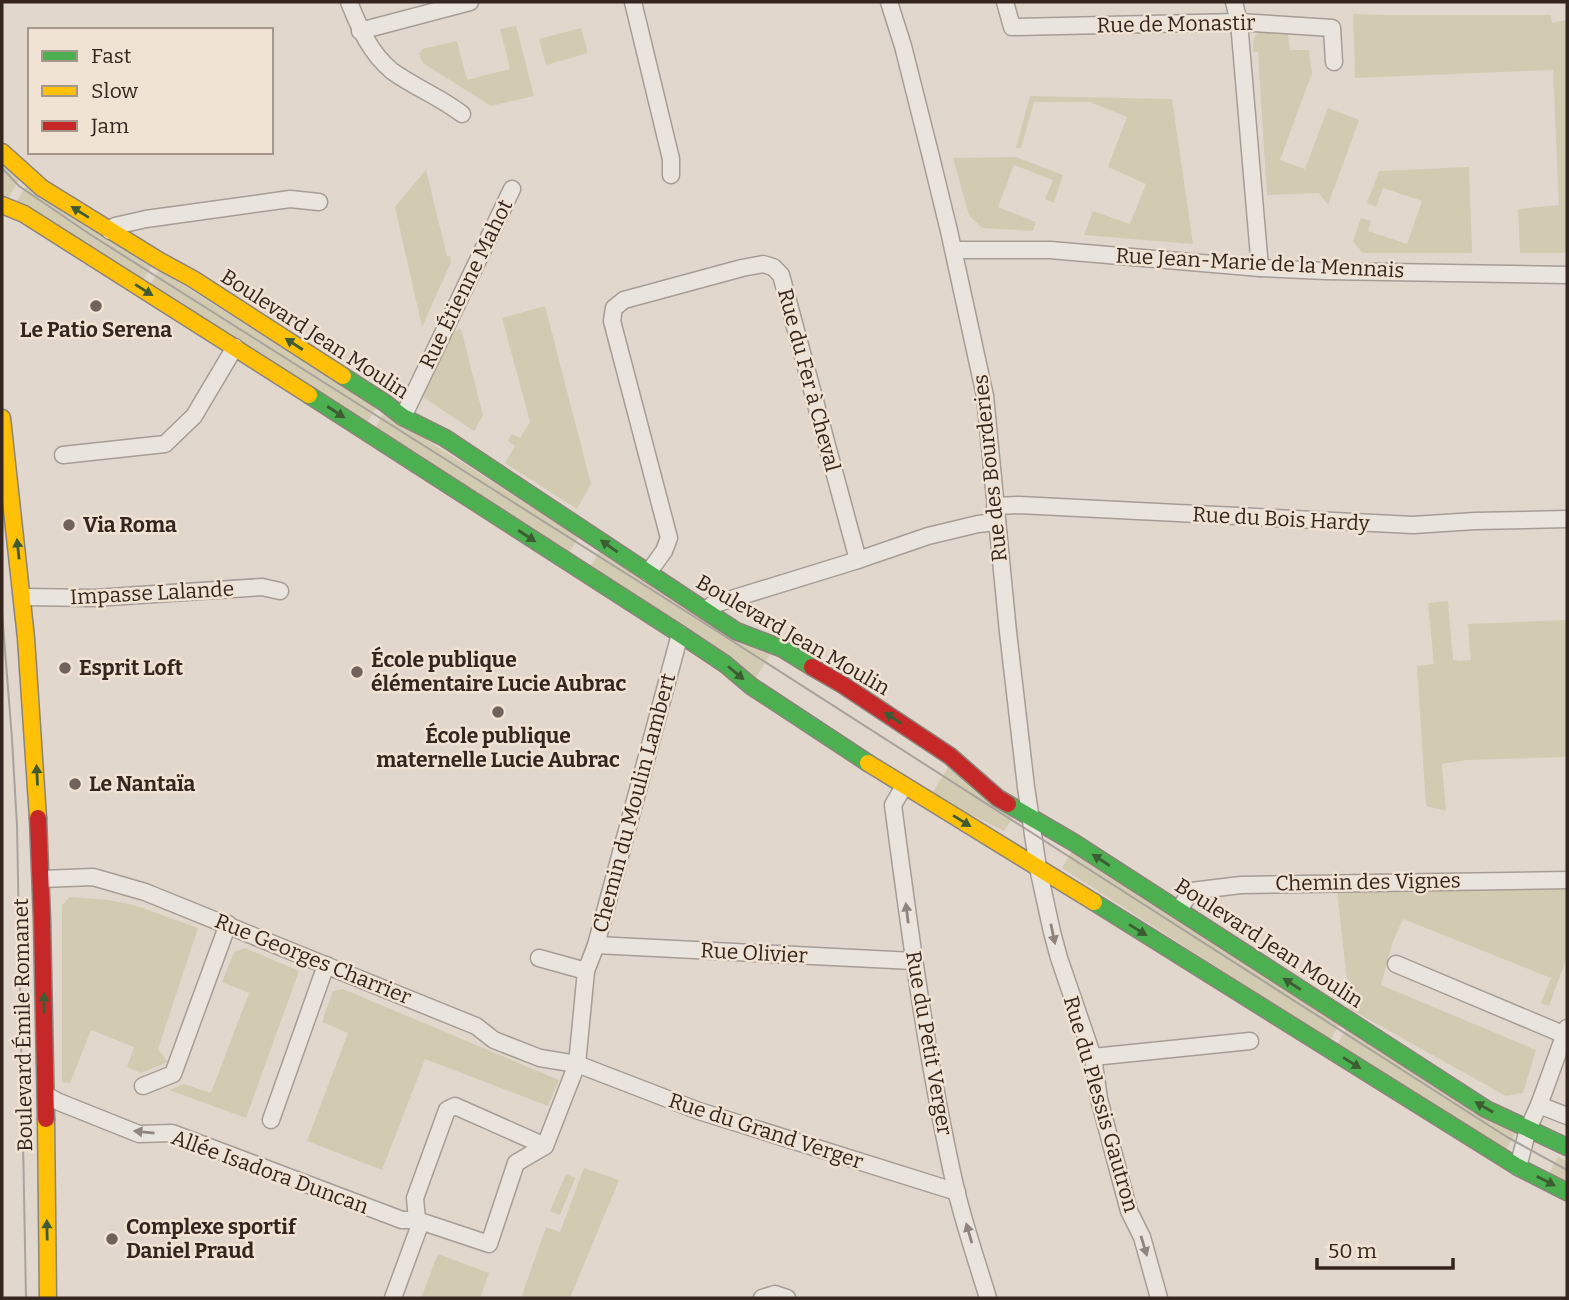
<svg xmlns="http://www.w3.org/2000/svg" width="1569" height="1300" viewBox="0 0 1569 1300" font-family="Bitter,serif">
  <rect width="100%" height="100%" fill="#e1d7cd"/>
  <g fill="#d2cbb1">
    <path d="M1353 14 1386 15H1551L1552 23 1567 20V249L1564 253H1520L1518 209 1559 205 1553 70 1355 78Z"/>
    <path d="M516 26 534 96 491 106 423 63 419 54 422 49 457 41 467 80 510 69 500 29Z"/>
    <path d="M581 28 588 53 546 65 539 39Z"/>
    <path d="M1263 31 1288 34 1290 50H1309L1312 73 1280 160 1305 169 1328 108 1359 120 1328 205 1319 193 1267 195 1258 52H1253C1253 41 1252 35 1263 31Z"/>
    <path d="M1030 96 1172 99 1193 244 1084 235 1093 211 1130 224 1146 184 1108 167 1127 117 1090 102H1034L1021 148H1016Z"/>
    <path d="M2 157 21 177 8 198 2 196Z"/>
    <path d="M1016 157 1063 175 1054 203 1045 199 1053 180 1014 165 998 207 1036 222 1033 231 982 228 969 215 953 158Z"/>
    <path d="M1469 167 1472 253H1363L1353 241 1361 218 1371 221 1368 231 1407 244 1422 201 1383 188 1376 207 1367 203 1379 171Z"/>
    <path d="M426 170 447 256H450L451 262 422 327 395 207Z"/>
    <path d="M29 182 153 264 142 282 16 202Z"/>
    <path d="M159 270 377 407 366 424 149 286Z"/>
    <path d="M545 306 591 484 577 509 505 463 515 446 508 441 512 434 520 438 530 422 502 318Z"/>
    <path d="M461 329 483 415 474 431 423 397 453 332Z"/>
    <path d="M384 413 579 537 569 553 374 429Z"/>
    <path d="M600 551 772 651 754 681 590 567Z"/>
    <path d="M1448 601 1453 660 1460 661 1471 660 1468 624 1567 620V757L1467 760 1442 764 1446 811 1426 806 1417 666 1434 664 1428 603Z"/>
    <path d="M950 764 1015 815 1004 831 931 795Z"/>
    <path d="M1072 851 1340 1024 1330 1040 1062 868Z"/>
    <path d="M1567 885V957L1549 1006 1541 1003 1551 978 1403 919 1392 944 1381 985 1536 1050 1523 1093 1506 1096 1350 1009 1337 890Z"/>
    <path d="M70 897 108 900 134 905 198 928 158 1049 168 1062 141 1073 127 1067 134 1047 91 1030 70 1083 62 1082V905Z"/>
    <path d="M245 948 299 971 246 1118 169 1090 184 1084 211 1093 249 993 222 982 234 952Z"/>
    <path d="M343 989 559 1080 548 1106 425 1059 382 1170 307 1141 348 1033 322 1022 333 991Z"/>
    <path d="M1347 1028 1515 1134 1505 1151 1337 1045Z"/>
    <path d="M1558 1157 1567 1161V1187L1546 1178Z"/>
    <path d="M584 1168 619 1180 570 1298H521L546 1227 560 1232Z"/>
    <path d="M566 1174 575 1178 560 1215 550 1211Z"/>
    <path d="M438 1254 489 1273 480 1298H421Z"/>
  </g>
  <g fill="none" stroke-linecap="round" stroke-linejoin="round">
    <defs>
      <g id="street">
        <path d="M349 2C359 27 370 53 392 71 414 87 440 97 462 114"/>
        <path d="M633 2 671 159V175"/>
        <path d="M889 2 903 46 930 153 949 231 985 396 1008 632 1026 787 1038 868 1052 932 1059 958 1093 1057 1099 1099 1129 1211 1142 1237 1159 1298"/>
        <path d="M1005 2 1012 27 1239 22 1332 28 1334 62"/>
        <path d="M1234 2 1239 22 1260 268"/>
        <path d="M360 31 470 2"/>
        <path d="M110 231 115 226 146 219 290 199 319 202"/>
        <path d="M954 250H1050L1260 268 1326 271 1567 275"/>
        <path d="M403 417 512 189"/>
        <path d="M63 455 165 444 194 416 235 347"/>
        <path d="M995 506 1019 505 1413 525 1475 521 1567 519"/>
        <path d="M648 573 664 551 669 538 612 321 614 308 624 300 742 268 763 264 773 267 781 275 858 560"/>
        <path d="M23 597 94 598 262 587 280 591"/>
        <path d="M706 611 712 605 858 560 928 536 978 524 997 522"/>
        <path d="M904 786 893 805C910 934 927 1063 956 1190 965 1227 977 1262 988 1298"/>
        <path d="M42 879 93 877 145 892 476 1026 494 1040 540 1058 577 1064 699 1111 957 1192"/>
        <path d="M1179 910 1191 891 1241 885 1567 880"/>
        <path d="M596 945 913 961"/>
        <path d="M539 958 586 971"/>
        <path d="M1396 964 1565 1035"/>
        <path d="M1093 1057 1250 1041"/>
        <path d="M143 1086 173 1074 228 924"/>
        <path d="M46 1095 59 1102 139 1134 172 1133 402 1220H417L415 1198 447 1110 455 1106 545 1146"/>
        <path d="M1539 1105 1567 1116"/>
        <path d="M271 1120 326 965"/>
        <path d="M1518 1167 1528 1129 1539 1105 1567 1028"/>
        <path d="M393 1298 418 1230 417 1220 489 1244 516 1163 545 1146 577 1064 586 971 596 945 680 634"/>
        <path d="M762 1298 775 1294 787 1298"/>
      </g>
      <g id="fast">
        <path d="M343 376 385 403 403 417 445 438 736 631 781 648 812 667"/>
        <path d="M309 395 680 634 725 664 751 686 868 763"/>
        <path d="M1008 804 1073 842 1486 1109 1567 1147"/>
        <path d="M1094 902 1518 1167 1567 1192"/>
      </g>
      <g id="slow">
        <path d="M2 152 42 188 160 261 193 279 343 376"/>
        <path d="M2 205 24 214 309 395"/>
        <path d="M2 418 26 638 38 818"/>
        <path d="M868 763 1094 902"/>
        <path d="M46 1119 48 1298"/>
      </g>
      <g id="jam">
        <path d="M812 667 843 685 950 756 998 798 1008 804"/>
        <path d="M38 818 42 920 46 1119"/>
      </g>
    </defs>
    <use href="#street" stroke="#a69d96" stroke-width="19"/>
    <use href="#fast" stroke="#8c837c" stroke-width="19"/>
    <use href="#slow" stroke="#8c837c" stroke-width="19"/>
    <use href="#jam" stroke="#8c837c" stroke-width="19"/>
    <use href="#street" stroke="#eae4de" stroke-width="16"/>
    <use href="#fast" stroke="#4caf50" stroke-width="16"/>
    <use href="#slow" stroke="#ffc107" stroke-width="16"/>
    <use href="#jam" stroke="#c62828" stroke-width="16"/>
    <g stroke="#a9a39e" stroke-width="2">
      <path d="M2 168 19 186 91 235 701 621 1507 1137 1567 1170"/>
      <path d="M2 612 12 739 17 826 26 1298"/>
    </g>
  </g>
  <defs><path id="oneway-solid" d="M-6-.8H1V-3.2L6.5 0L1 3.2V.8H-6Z" transform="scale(1.75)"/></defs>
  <g fill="#3e5c33">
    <use href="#oneway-solid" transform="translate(80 212) rotate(-148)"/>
    <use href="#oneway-solid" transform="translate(144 290) rotate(32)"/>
    <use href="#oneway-solid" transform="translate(294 344) rotate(-147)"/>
    <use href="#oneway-solid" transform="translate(336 412) rotate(33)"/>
    <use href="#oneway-solid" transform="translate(527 536) rotate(33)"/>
    <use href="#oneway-solid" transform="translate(609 546) rotate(-145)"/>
    <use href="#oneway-solid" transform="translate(18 549) rotate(-96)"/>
    <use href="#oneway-solid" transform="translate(736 673) rotate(40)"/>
    <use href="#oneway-solid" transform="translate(893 718) rotate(-147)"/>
    <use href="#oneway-solid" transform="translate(37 775) rotate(-93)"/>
    <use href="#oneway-solid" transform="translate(962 821) rotate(32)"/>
    <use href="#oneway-solid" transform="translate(1101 860) rotate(-147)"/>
    <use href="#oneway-solid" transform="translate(1138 930) rotate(32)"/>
    <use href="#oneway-solid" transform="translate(1292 984) rotate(-147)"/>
    <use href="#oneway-solid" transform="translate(44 1003) rotate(-91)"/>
    <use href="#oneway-solid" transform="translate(1352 1063) rotate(32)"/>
    <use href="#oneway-solid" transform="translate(1484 1107) rotate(-150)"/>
    <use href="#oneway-solid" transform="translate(1546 1181) rotate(27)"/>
    <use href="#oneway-solid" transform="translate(47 1230) rotate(-91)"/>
  </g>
  <g fill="#8f847e">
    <use href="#oneway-solid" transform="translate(907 913) rotate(-97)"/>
    <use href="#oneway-solid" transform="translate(1053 934) rotate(78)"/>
    <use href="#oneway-solid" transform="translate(144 1132) rotate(-174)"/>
    <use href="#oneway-solid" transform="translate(969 1233) rotate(-106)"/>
    <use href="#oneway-solid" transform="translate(1144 1246) rotate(73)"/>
  </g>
  <g fill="#71635c" stroke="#f1e3d3" stroke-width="2.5">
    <circle cx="96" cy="306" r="7"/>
    <circle cx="69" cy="525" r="7"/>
    <circle cx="65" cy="668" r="7"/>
    <circle cx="357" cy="672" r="7"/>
    <circle cx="498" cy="712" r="7"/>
    <circle cx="75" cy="784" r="7"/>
    <circle cx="112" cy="1239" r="7"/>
  </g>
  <g text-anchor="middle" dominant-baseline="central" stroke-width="5" stroke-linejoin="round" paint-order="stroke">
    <g font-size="21" fill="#34251f" stroke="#f1e3d3">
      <text transform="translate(1176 24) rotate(-1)">Rue de Monastir</text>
      <text transform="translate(1260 263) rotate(3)">Rue Jean-Marie de la Mennais</text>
      <text transform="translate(466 284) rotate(-64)">Rue Étienne Mahot</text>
      <text transform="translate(315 334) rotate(33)">Boulevard Jean Moulin</text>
      <text transform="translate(809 380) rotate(75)">Rue du Fer à Cheval</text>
      <text transform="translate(990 468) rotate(-96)">Rue des Bourderies</text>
      <text transform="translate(1281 519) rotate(3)">Rue du Bois Hardy</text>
      <text transform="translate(152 593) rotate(-3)">Impasse Lalande</text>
      <text transform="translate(793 635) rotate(30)">Boulevard Jean Moulin</text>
      <text transform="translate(634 803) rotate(-75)">Chemin du Moulin Lambert</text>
      <text transform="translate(1368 882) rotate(-1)">Chemin des Vignes</text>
      <text transform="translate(1269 943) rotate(33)">Boulevard Jean Moulin</text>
      <text transform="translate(754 953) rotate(3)">Rue Olivier</text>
      <text transform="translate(313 959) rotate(22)">Rue Georges Charrier</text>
      <text transform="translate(23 1025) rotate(-91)">Boulevard Émile Romanet</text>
      <text transform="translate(929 1043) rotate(80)">Rue du Petit Verger</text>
      <text transform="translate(1101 1104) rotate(74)">Rue du Plessis Gautron</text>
      <text transform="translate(766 1131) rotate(18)">Rue du Grand Verger</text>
      <text transform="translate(270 1172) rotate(20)">Allée Isadora Duncan</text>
    </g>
    <g font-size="21" font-weight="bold" fill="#34251f" stroke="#f1e3d3" text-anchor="start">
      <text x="96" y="330" text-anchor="middle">Le Patio Serena</text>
      <text x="83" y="525">Via Roma</text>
      <text x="371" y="660">École publique<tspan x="371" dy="24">élémentaire Lucie Aubrac</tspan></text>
      <text x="79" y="668">Esprit Loft</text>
      <text x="498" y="736" text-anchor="middle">École publique<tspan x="498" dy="24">maternelle Lucie Aubrac</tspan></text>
      <text x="89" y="784">Le Nantaïa</text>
      <text x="126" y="1227">Complexe sportif<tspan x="126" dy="24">Daniel Praud</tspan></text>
    </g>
  </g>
  <rect width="1569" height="1300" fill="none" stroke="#34251f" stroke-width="7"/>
  <rect x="28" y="28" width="245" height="126" fill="#f1e3d3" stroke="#a5978b" stroke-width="2"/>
  <rect x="42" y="51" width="35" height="10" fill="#4caf50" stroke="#a5978b" stroke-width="2"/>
  <text x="91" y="63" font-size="21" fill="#34251f">Fast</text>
  <rect x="42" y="86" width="35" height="10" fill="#ffc107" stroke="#a5978b" stroke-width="2"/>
  <text x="91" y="98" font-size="21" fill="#34251f">Slow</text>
  <rect x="42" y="121" width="35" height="10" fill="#c62828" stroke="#a5978b" stroke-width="2"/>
  <text x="91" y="133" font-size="21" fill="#34251f">Jam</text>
  <path d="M1317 1258v10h136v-10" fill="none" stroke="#34251f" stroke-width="3.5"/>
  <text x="1328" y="1258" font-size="21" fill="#34251f" stroke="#f1e3d3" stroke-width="5" paint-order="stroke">50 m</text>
</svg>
